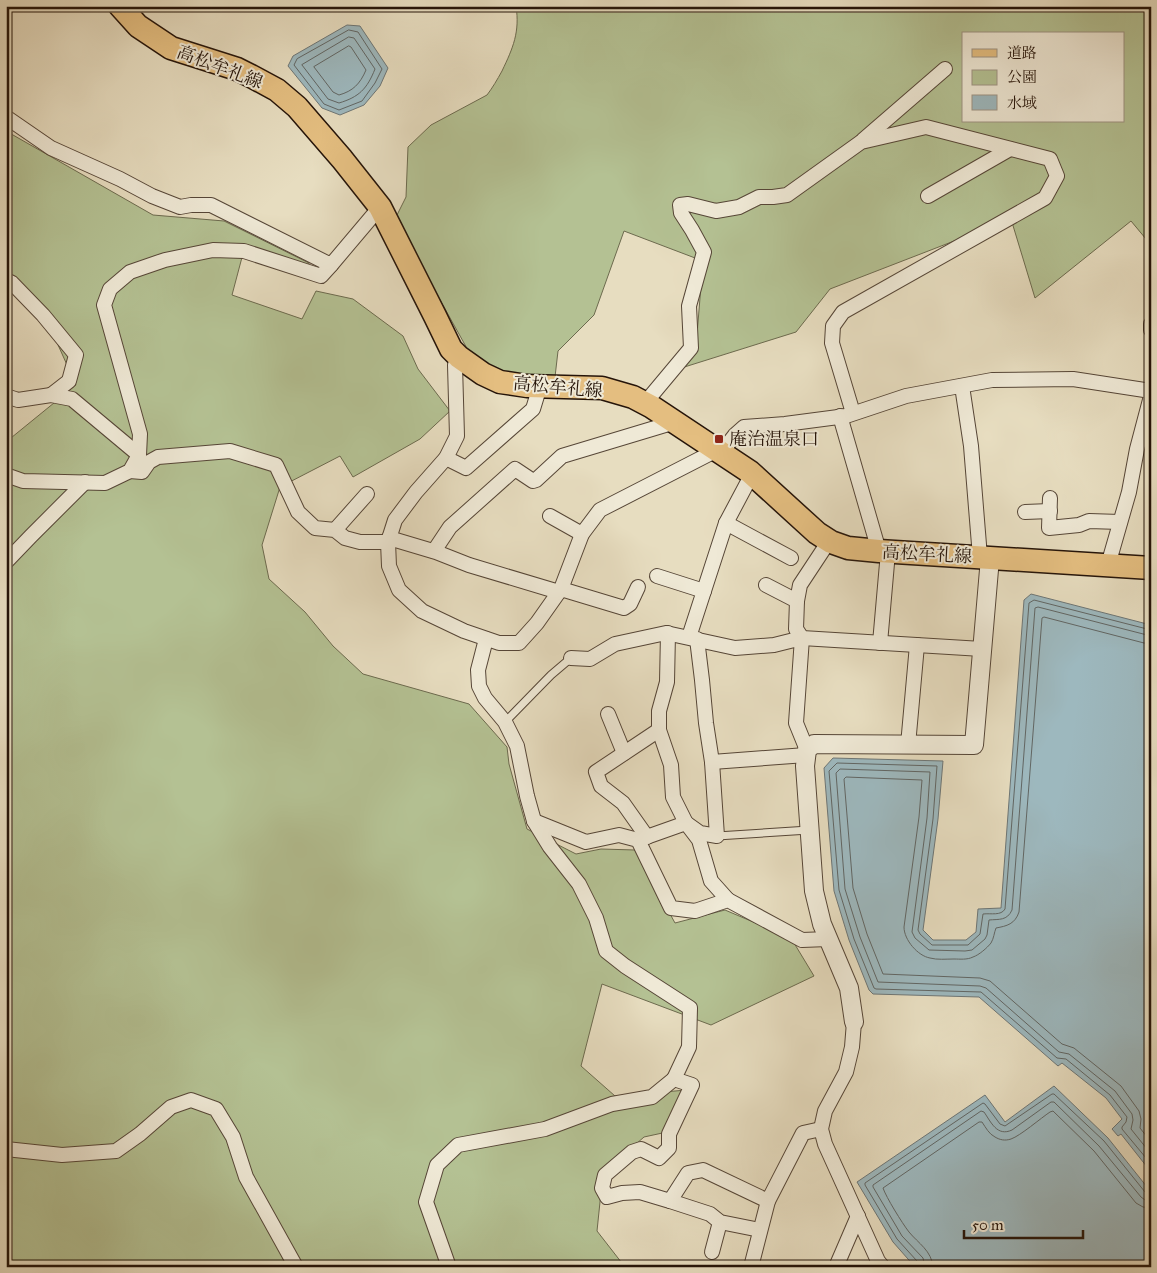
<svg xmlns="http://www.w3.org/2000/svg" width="1157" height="1273" viewBox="0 0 1157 1273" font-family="'IM FELL Great Primer','Noto Serif JP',serif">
  <rect width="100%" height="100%" fill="#e7ddc0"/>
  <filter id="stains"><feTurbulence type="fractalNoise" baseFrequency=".004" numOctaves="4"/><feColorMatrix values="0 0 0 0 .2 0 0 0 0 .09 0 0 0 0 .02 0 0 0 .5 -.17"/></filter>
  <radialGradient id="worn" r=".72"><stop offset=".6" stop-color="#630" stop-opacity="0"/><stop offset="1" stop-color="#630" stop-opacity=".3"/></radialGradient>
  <g fill="#b4c193" stroke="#6c6a4e" fill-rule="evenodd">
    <path d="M516 6H1151V245L1131 221 1035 298 1011 219 830 289 796 332 678 369 696 347 703 261 624 231 594 315 558 351 555 377 504 375 474 361 395 219 406 197 408 147 431 125 487 95C493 87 497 80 502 71 513 48 520 32 516 6ZM963 34H1123V121H963Z"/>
    <path d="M6 131 153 215 224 221 309 263 308 269 245 246 232 295 302 319 316 291 353 299 403 336 418 369 450 411 420 439 353 477 340 456 280 487 262 545 269 579 305 612 333 646 363 674 469 704 507 747 509 764 527 829 576 854 601 849 635 850 675 923 725 910 791 938 814 976 711 1025 602 984 581 1066 615 1096 687 1090 667 1132 644 1137 603 1173 597 1231 625 1267H6V442L76 385 37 298 18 289 6 281Z"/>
  </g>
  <g fill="#9db8be" stroke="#6d7676">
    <path d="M347 25 360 26 388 68 380 86 364 105 340 115 322 108 288 66 293 56Z"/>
    <path d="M1031 594 1151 625V1172L1121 1134 1118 1136 1112 1129 1122 1119 1106 1098 1062 1063 1058 1066 979 997 873 994 869 990 849 940 834 891 824 768 833 758 943 761 938 819 923 930 933 940H966L976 932 978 909 1001 908 1024 600Z"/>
    <path d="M1054 1086 1108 1138 1151 1192V1267H915L893 1242 857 1182 985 1095 1005 1122Z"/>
  </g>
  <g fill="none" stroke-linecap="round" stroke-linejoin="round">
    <g stroke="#616664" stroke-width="1">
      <path d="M349 30 358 32 382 69 375 83 362 101 339 110 324 104 294 65 297 59Z"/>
      <path d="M349 37 354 38 375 69C367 89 359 97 339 103L328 99 302 65Z"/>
      <path d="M349 46 351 47 366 70C360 84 353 91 339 95L333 92 314 67Z"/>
      <path d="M1151 630 1034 600 1029 603 1005 909C1001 916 991 913 983 914L980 934 968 945H932L920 934 918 930 933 819 937 766 837 763 829 771 839 890 854 939 874 988 876 989 981 992 1057 1058 1066 1059 1110 1095 1127 1117 1126 1122 1122 1127V1129L1151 1164"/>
      <path d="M1151 636 1038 607 1035 608 1012 910C1007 921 999 919 989 920L987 935 985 939 972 950 965 951 929 950 915 938 912 932 927 818 930 772 840 769 836 773 845 889 860 937 878 982 980 986 986 988 1059 1052 1069 1054 1115 1091 1132 1114 1133 1120 1131 1129 1151 1154"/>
      <path d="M1151 644 1144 643 1044 617 1042 618 1019 912C1015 924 1007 926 996 928 994 933 994 938 991 943 987 948 979 955 973 957 967 960 960 959 954 959 946 959 937 960 930 958 918 956 904 940 904 927L919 817 922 780 846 777 844 779 853 888 867 934 883 974 980 978 990 981 1062 1044 1074 1048 1121 1086 1139 1111 1141 1119 1140 1128 1151 1142"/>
      <path d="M919 1267 917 1261 897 1239 865 1185V1183L983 1103 985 1104 1000 1124 1005 1126 1052 1094H1054L1104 1141 1145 1192 1151 1194"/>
      <path d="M925 1267 923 1258 902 1236 873 1187V1185L981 1111 984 1112C991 1122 997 1137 1012 1130L1051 1102H1054L1099 1146 1141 1197 1145 1200 1151 1201"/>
      <path d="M933 1267C932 1251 918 1243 909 1232 902 1223 886 1197 883 1188L979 1122H982C986 1128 989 1134 995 1137 1000 1140 1005 1141 1011 1139 1020 1136 1041 1118 1050 1112L1053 1111 1094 1151 1136 1203 1143 1207 1151 1208"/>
    </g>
    <defs>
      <g id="service">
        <path d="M505 722 551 675 571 658"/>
        <path d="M717 836 809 830"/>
      </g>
      <g id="minor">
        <path d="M6 117 51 148 120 179 152 196 180 207 191 205H211L331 265 380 207"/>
        <path d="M863 140 945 69"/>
        <path d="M928 196 1010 149"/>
        <path d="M6 280 12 283 43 315 76 355 69 381 51 395"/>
        <path d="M1151 324V330"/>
        <path d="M459 357 455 365 457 436 446 458 416 492 395 520 388 542 389 566 399 590 422 611 464 631 499 643H519L537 623 561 589 582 534 600 510 717 450"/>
        <path d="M962 386 971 446 980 557"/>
        <path d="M6 396 18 400 51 395 72 399 139 455"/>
        <path d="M645 403 691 348 689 306 704 252 692 230 681 213 680 205 688 204 716 211 739 207 759 197H773L787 195 861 142 926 127 1050 159 1057 176 1045 198 843 312 833 326 832 343 853 413"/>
        <path d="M840 416 879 551"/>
        <path d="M721 453 735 435 744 427 785 424 846 416 906 396 992 380 1073 379 1151 391"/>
        <path d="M446 458 466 468 533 409 540 386"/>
        <path d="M130 471 142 472 149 462 158 457 230 451 276 465 298 512 315 528 335 530 345 538 360 542H388"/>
        <path d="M6 475 23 481 105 483 130 471 139 455 140 434 104 305 110 289 130 272 165 260 213 250 244 251 321 276 331 265"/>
        <path d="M1050 498 1049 528 1079 525 1089 521 1120 522"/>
        <path d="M1025 512 1050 511"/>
        <path d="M550 516 582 534"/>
        <path d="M726 523 791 558"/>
        <path d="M335 530 367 494"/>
        <path d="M389 538 436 552 469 565 559 592"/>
        <path d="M434 551 450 527 515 469 533 481 536 480 562 456 675 422"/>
        <path d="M6 562 31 536 85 482"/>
        <path d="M1108 565 1129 492 1137 449 1151 396"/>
        <path d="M657 576 704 591"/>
        <path d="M766 585 797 601 796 629 802 638 982 649"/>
        <path d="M561 589 624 608 630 604 638 587"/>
        <path d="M797 601 800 585 829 541"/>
        <path d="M668 633 667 682 659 711V730L671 765 673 797 686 823 699 840 711 881 728 900"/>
        <path d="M689 637 726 523 752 474"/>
        <path d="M486 639 478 670 479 686 485 698 505 722 517 746 527 796 534 821 550 847 579 884 596 918 606 951 625 966 690 1008 689 1047 674 1079 692 1085 669 1134V1148L659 1158 641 1149 632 1152 605 1175 602 1188 607 1197 622 1193 640 1192 670 1201"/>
        <path d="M880 643 888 552"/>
        <path d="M571 658 590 659 615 644 666 633 735 648 774 645 802 638 796 723 807 750"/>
        <path d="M608 714 624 753"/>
        <path d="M908 745 917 645"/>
        <path d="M712 762 806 755"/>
        <path d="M534 821 586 842 619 835 638 840 671 908 695 911 728 900 802 940 828 939"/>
        <path d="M647 837 623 803 601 786 596 772 659 730"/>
        <path d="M638 840 686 823 700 833 717 836 712 762 706 723 702 680 697 639"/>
        <path d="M854 1022 852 1047 846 1072 825 1111 821 1129 825 1144 878 1261 883 1267"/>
        <path d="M6 1149 62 1155 116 1151 140 1134 171 1107 191 1100 216 1109 233 1137 246 1177 296 1267"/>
        <path d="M760 1230 720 1222 710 1214 670 1201 688 1173 703 1170 768 1201"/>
        <path d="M712 1252 720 1222"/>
        <path d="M449 1267 426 1202 437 1165 458 1145 545 1129 612 1104 652 1097 674 1079"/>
        <path d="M751 1267 768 1201 803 1133 821 1129"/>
        <path d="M836 1267 858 1216"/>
      </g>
      <path id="tertiary" d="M854 1022 849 988 822 924 814 891 805 766 807 750 814 744 974 745 990 558"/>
      <path id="primary" d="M120 6 138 26 171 48 237 69 251 76 277 90 297 107 342 159 380 207 435 316 451 349 459 357 483 374 500 382 527 386 602 388 633 397 652 407 750 472 817 533 831 542 848 548 879 551 1151 568"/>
    </defs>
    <use href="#service" stroke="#564637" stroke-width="9"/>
    <use href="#minor" stroke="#564637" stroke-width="16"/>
    <use href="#tertiary" stroke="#564637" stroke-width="20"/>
    <use href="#primary" stroke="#251409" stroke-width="25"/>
    <use href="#service" stroke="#efe9d6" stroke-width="7"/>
    <use href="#minor" stroke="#efe9d6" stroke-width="14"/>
    <use href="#tertiary" stroke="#efe9d6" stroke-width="18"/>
    <use href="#primary" stroke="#e4be80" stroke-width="22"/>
  </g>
  <rect fill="#8f2418" stroke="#efe9d6" stroke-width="2" x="714" y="434" width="10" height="10" rx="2.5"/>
  <g text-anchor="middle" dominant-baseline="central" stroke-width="4" stroke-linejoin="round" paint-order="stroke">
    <g font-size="18" fill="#251409" stroke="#efe9d6">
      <text transform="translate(220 67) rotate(21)">高松牟礼線</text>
      <text transform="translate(558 387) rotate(5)">高松牟礼線</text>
      <text transform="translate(927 554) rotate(3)">高松牟礼線</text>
    </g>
    <g font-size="18" fill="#251409" stroke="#efe9d6" text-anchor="start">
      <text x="729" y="439">庵治温泉口</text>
    </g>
  </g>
  <rect width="1157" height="1273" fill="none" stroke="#e7ddc0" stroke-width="25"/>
  <rect x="8" y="8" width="1142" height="1258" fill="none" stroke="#251409" stroke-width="2.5"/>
  <rect x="12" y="12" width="1132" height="1248" fill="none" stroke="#251409"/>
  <rect x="962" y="32" width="162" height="90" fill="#efe9d6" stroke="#9e9484"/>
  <rect x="972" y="49" width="25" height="8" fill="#e4be80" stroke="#9e9484"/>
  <text x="1007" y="58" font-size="15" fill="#251409">道路</text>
  <rect x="972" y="70" width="25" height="15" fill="#b4c193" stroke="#9e9484"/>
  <text x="1007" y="82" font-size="15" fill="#251409">公園</text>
  <rect x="972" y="95" width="25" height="15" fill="#9db8be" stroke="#9e9484"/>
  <text x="1007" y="108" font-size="15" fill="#251409">水域</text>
  <path d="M964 1230v8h119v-8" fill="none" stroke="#251409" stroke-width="2.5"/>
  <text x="972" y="1230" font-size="15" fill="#251409" stroke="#efe9d6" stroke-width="4" paint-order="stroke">50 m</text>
  <rect width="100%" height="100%" filter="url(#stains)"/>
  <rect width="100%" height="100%" fill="url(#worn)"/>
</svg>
